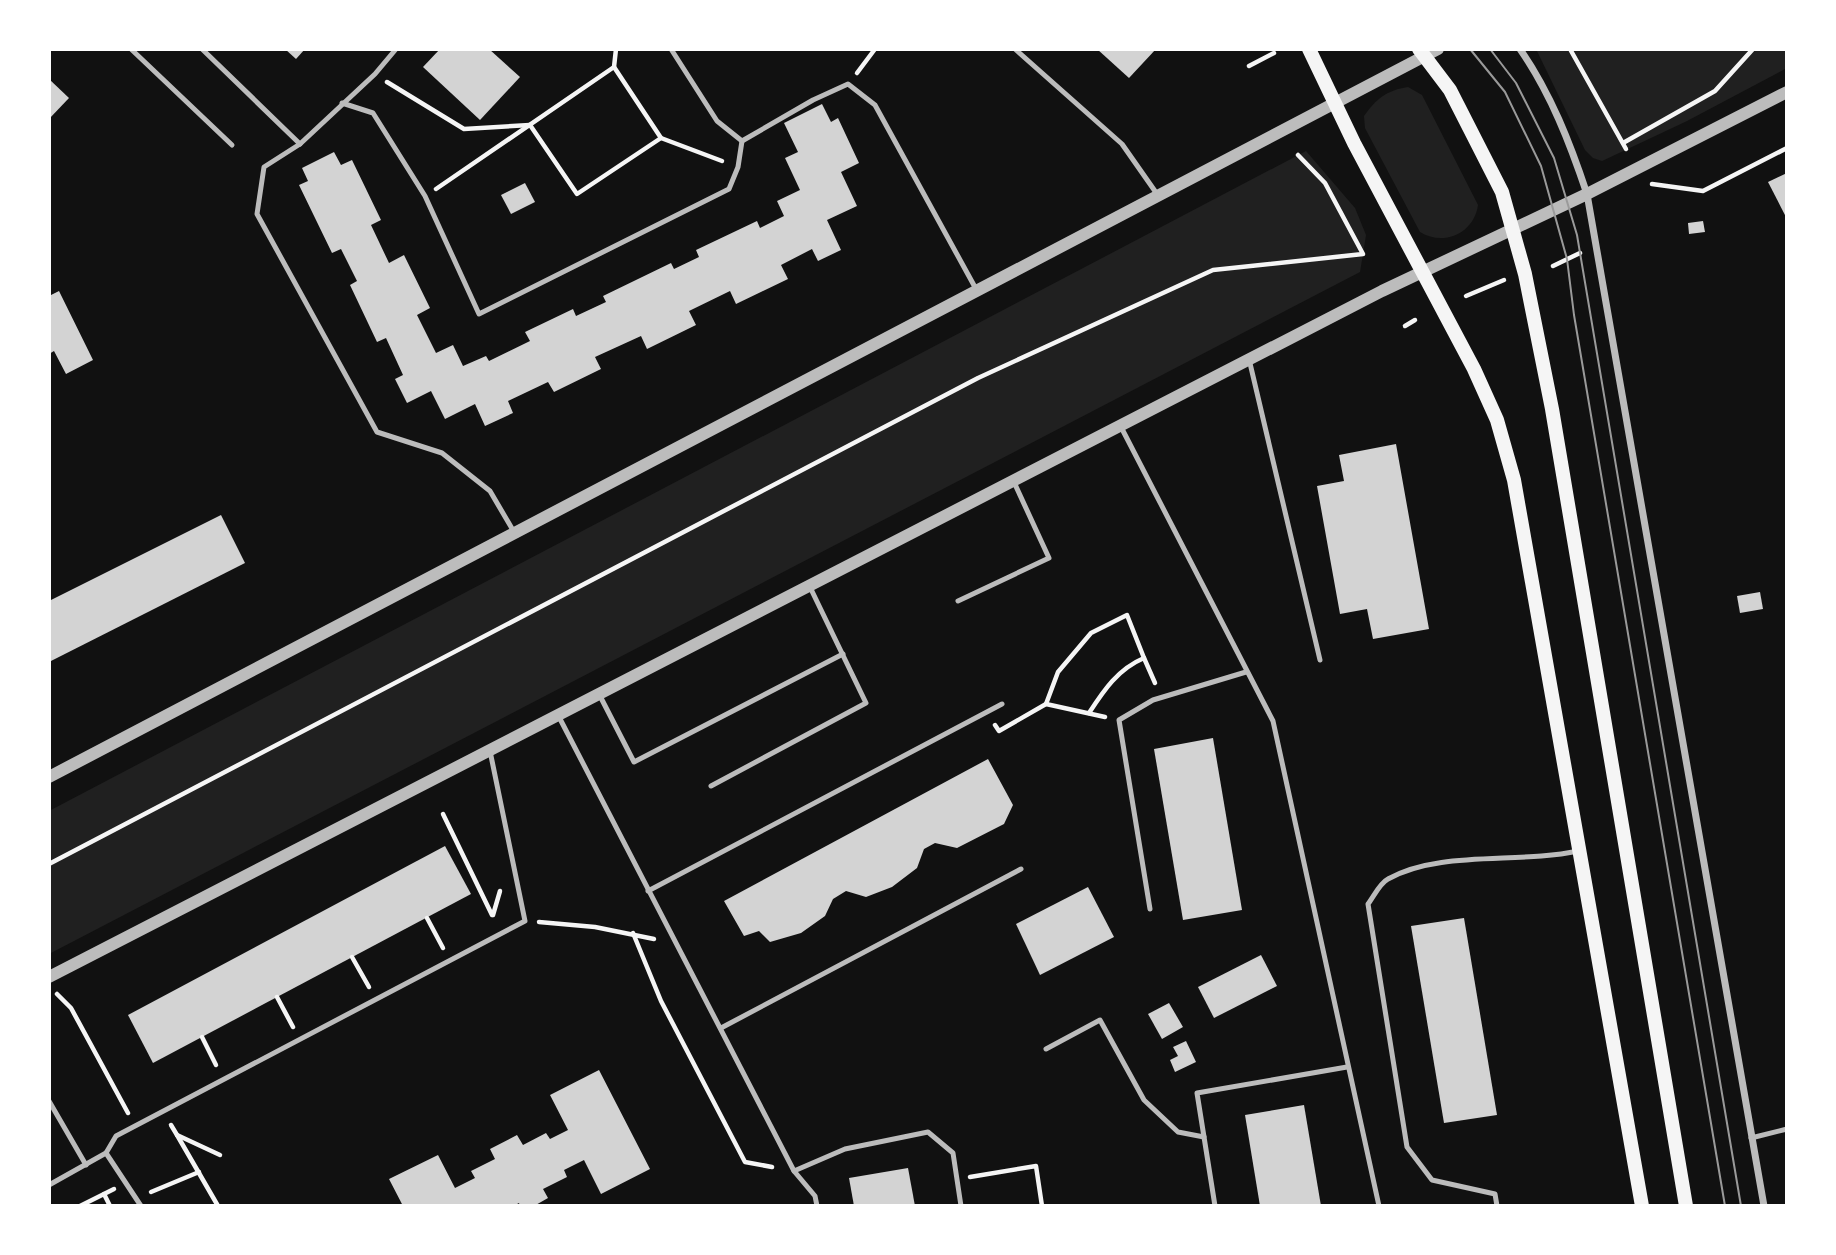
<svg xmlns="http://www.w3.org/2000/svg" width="1836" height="1255" viewBox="0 0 1836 1255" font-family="'DM Sans',sans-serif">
  <rect width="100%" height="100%" fill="#111"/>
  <g fill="#202020">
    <path d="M1536 49H1787V68L1687 121 1602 161 1593 158 1585 150Z"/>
    <path d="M1408 87 1422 95 1478 205C1474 233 1444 247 1420 232L1365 128 1364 116C1376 99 1387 90 1408 87Z"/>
    <path d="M1306 151 1355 208 1366 235 1360 272 49 954V811Z"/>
  </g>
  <g fill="#d3d3d3">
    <path d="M285 49H305L296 59Z"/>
    <path d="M440 49H489L520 77 480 120 423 67Z"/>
    <path d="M1097 49H1156L1129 78Z"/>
    <path d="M49 79 69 98 49 119Z"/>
    <path d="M822 104 831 122 838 118 859 163 841 172 857 206 827 220 841 250 818 261 812 249 781 265 788 279 736 304 730 291 689 311 696 325 647 349 641 336 595 357 601 369 554 392 548 382 508 401 513 413 485 426 475 404 445 419 431 391 407 403 395 379 403 375 386 338 377 342 350 285 357 281 341 249 332 253 299 185 308 181 302 168 334 152 341 165 352 160 381 220 371 225 389 263 404 255 430 308 417 315 436 353 453 345 463 366 486 356 489 361 530 341 525 332 573 309 576 316 606 302 603 296 671 263 674 269 699 257 696 250 757 221 760 228 784 216 777 201 800 190 785 158 798 152 784 123Z"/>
    <path d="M1787 173V219L1768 182Z"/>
    <path d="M525 183 535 202 511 214 501 195Z"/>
    <path d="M1703 221 1705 232 1689 234 1688 223Z"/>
    <path d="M59 291 93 360 66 374 54 351 49 354V296Z"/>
    <path d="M1396 444 1429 629 1373 639 1367 609 1340 614 1317 486 1344 481 1339 455Z"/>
    <path d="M221 515 245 563 49 662V601Z"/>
    <path d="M1760 592 1763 609 1740 613 1737 596Z"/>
    <path d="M1213 738 1242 910 1183 920 1154 749Z"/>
    <path d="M988 759 1013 805 1004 824 957 848 935 843 924 849 917 868 892 887 866 897 846 891 833 899 825 916 801 933 770 942 759 931 744 936 724 901Z"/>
    <path d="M445 846 471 894 153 1063 128 1015Z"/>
    <path d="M1088 887 1114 937 1040 975 1016 924Z"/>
    <path d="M1464 918 1497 1115 1444 1123 1411 926Z"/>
    <path d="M1261 955 1277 986 1214 1018 1198 987Z"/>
    <path d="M1169 1003 1183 1027 1162 1039 1148 1014Z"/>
    <path d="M1186 1041 1196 1062 1175 1072 1170 1060 1178 1056 1173 1047Z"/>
    <path d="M599 1070 650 1169 601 1194 584 1160 564 1170 567 1177 543 1189 548 1198 534 1206H520L519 1203 513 1206H403L389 1179 438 1155 455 1188 475 1178 471 1171 495 1159 490 1149 517 1135 523 1145 546 1133 550 1139 568 1130 550 1095Z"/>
    <path d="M1304 1105 1321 1206H1260L1245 1115Z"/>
    <path d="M908 1168 915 1206H854L849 1178Z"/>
  </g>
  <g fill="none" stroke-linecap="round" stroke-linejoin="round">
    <g stroke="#f5f5f5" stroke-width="4.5">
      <path d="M1570 49 1626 149"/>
      <path d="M1249 66 1274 53"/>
      <path d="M614 67 661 138 722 161"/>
      <path d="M857 73 875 49"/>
      <path d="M387 82 464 129 530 125 577 194 661 138"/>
      <path d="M1623 143 1715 91 1753 49"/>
      <path d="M1652 184 1703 191 1787 148"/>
      <path d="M436 189 614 67 616 49"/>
      <path d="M1553 266 1580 253"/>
      <path d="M1466 296 1504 280"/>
      <path d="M1405 326 1415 320"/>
      <path d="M1144 658 1155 683"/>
      <path d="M1046 704 1058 672 1091 633 1127 615 1144 658C1118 669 1104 690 1089 713"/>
      <path d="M995 725 999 731 1046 704 1105 717"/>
      <path d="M443 814 492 915"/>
      <path d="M49 864 978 378 1213 270 1363 254 1325 183 1298 155"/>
      <path d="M493 915 500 891"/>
      <path d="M427 918 443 948"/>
      <path d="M539 922 595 927 654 939"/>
      <path d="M633 933 661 1001 745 1162 772 1167"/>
      <path d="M352 957 369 987"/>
      <path d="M57 994 71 1008 128 1113"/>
      <path d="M277 997 293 1027"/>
      <path d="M202 1037 216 1065"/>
      <path d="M171 1125 177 1135 220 1155"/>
      <path d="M177 1135 218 1206"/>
      <path d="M970 1177 1036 1166 1042 1206"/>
      <path d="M151 1192 199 1172"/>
      <path d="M104 1194 110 1206"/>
      <path d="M80 1206 114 1189"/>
    </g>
    <g stroke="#bcbcbc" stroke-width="5">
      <path d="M131 49 232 145"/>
      <path d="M202 49 300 144"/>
      <path d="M396 49 375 74 300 144 264 167 257 214 377 432 442 453 490 491 514 532"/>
      <path d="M671 49 717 121 742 141"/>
      <path d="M1015 49 1122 144 1157 194"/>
      <path d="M342 103 373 113 425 196 479 314 729 189 738 167 742 141"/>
      <path d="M742 141 813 100 848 84 875 105 976 289"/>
      <path d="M1249 359 1320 660"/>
      <path d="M1120 425 1273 721 1379 1206"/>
      <path d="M958 601 1049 558 1013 480"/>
      <path d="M599 694 634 762 843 654"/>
      <path d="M558 715 794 1171"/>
      <path d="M711 786 866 703 809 585"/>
      <path d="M648 891 1002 704"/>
      <path d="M1150 909 1119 720 1153 700 1246 672"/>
      <path d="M721 1028 1021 869"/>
      <path d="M1046 1049 1100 1020 1144 1100 1178 1132 1204 1137"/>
      <path d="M49 1101 86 1165"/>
      <path d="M1751 1138 1787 1129"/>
      <path d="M106 1153 116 1136 525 921 490 751"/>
      <path d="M49 1185 106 1153 141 1206"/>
      <path d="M817 1206 815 1196 794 1171 845 1149 928 1132 953 1153 961 1206"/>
      <path d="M1215 1206 1197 1093 1347 1067"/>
      <path d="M1497 1206 1495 1194 1432 1180 1407 1147 1368 904C1374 896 1380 883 1388 879 1439 850 1518 864 1578 851"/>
    </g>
    <path stroke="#bcbcbc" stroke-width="7" d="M1520 49C1551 94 1570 143 1587 194L1764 1206"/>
    <g stroke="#bcbcbc" stroke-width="12">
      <path d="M49 777 1438 49"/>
      <path d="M49 977 1382 291 1587 194 1787 92"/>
    </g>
    <g stroke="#f5f5f5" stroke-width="14">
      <path d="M1309 49 1354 143 1474 369 1497 420 1514 480 1642 1206"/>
      <path d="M1419 49 1450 90 1502 192 1525 274 1552 409 1686 1206"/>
    </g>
    <g stroke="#9a9a9a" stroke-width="2">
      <path d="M1470 49 1505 92 1541 166 1567 259 1574 315 1725 1206"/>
      <path d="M1490 49 1516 83 1554 158 1577 235 1741 1206"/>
    </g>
  </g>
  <rect width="1836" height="1255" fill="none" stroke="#ffffff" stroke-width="102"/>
</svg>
